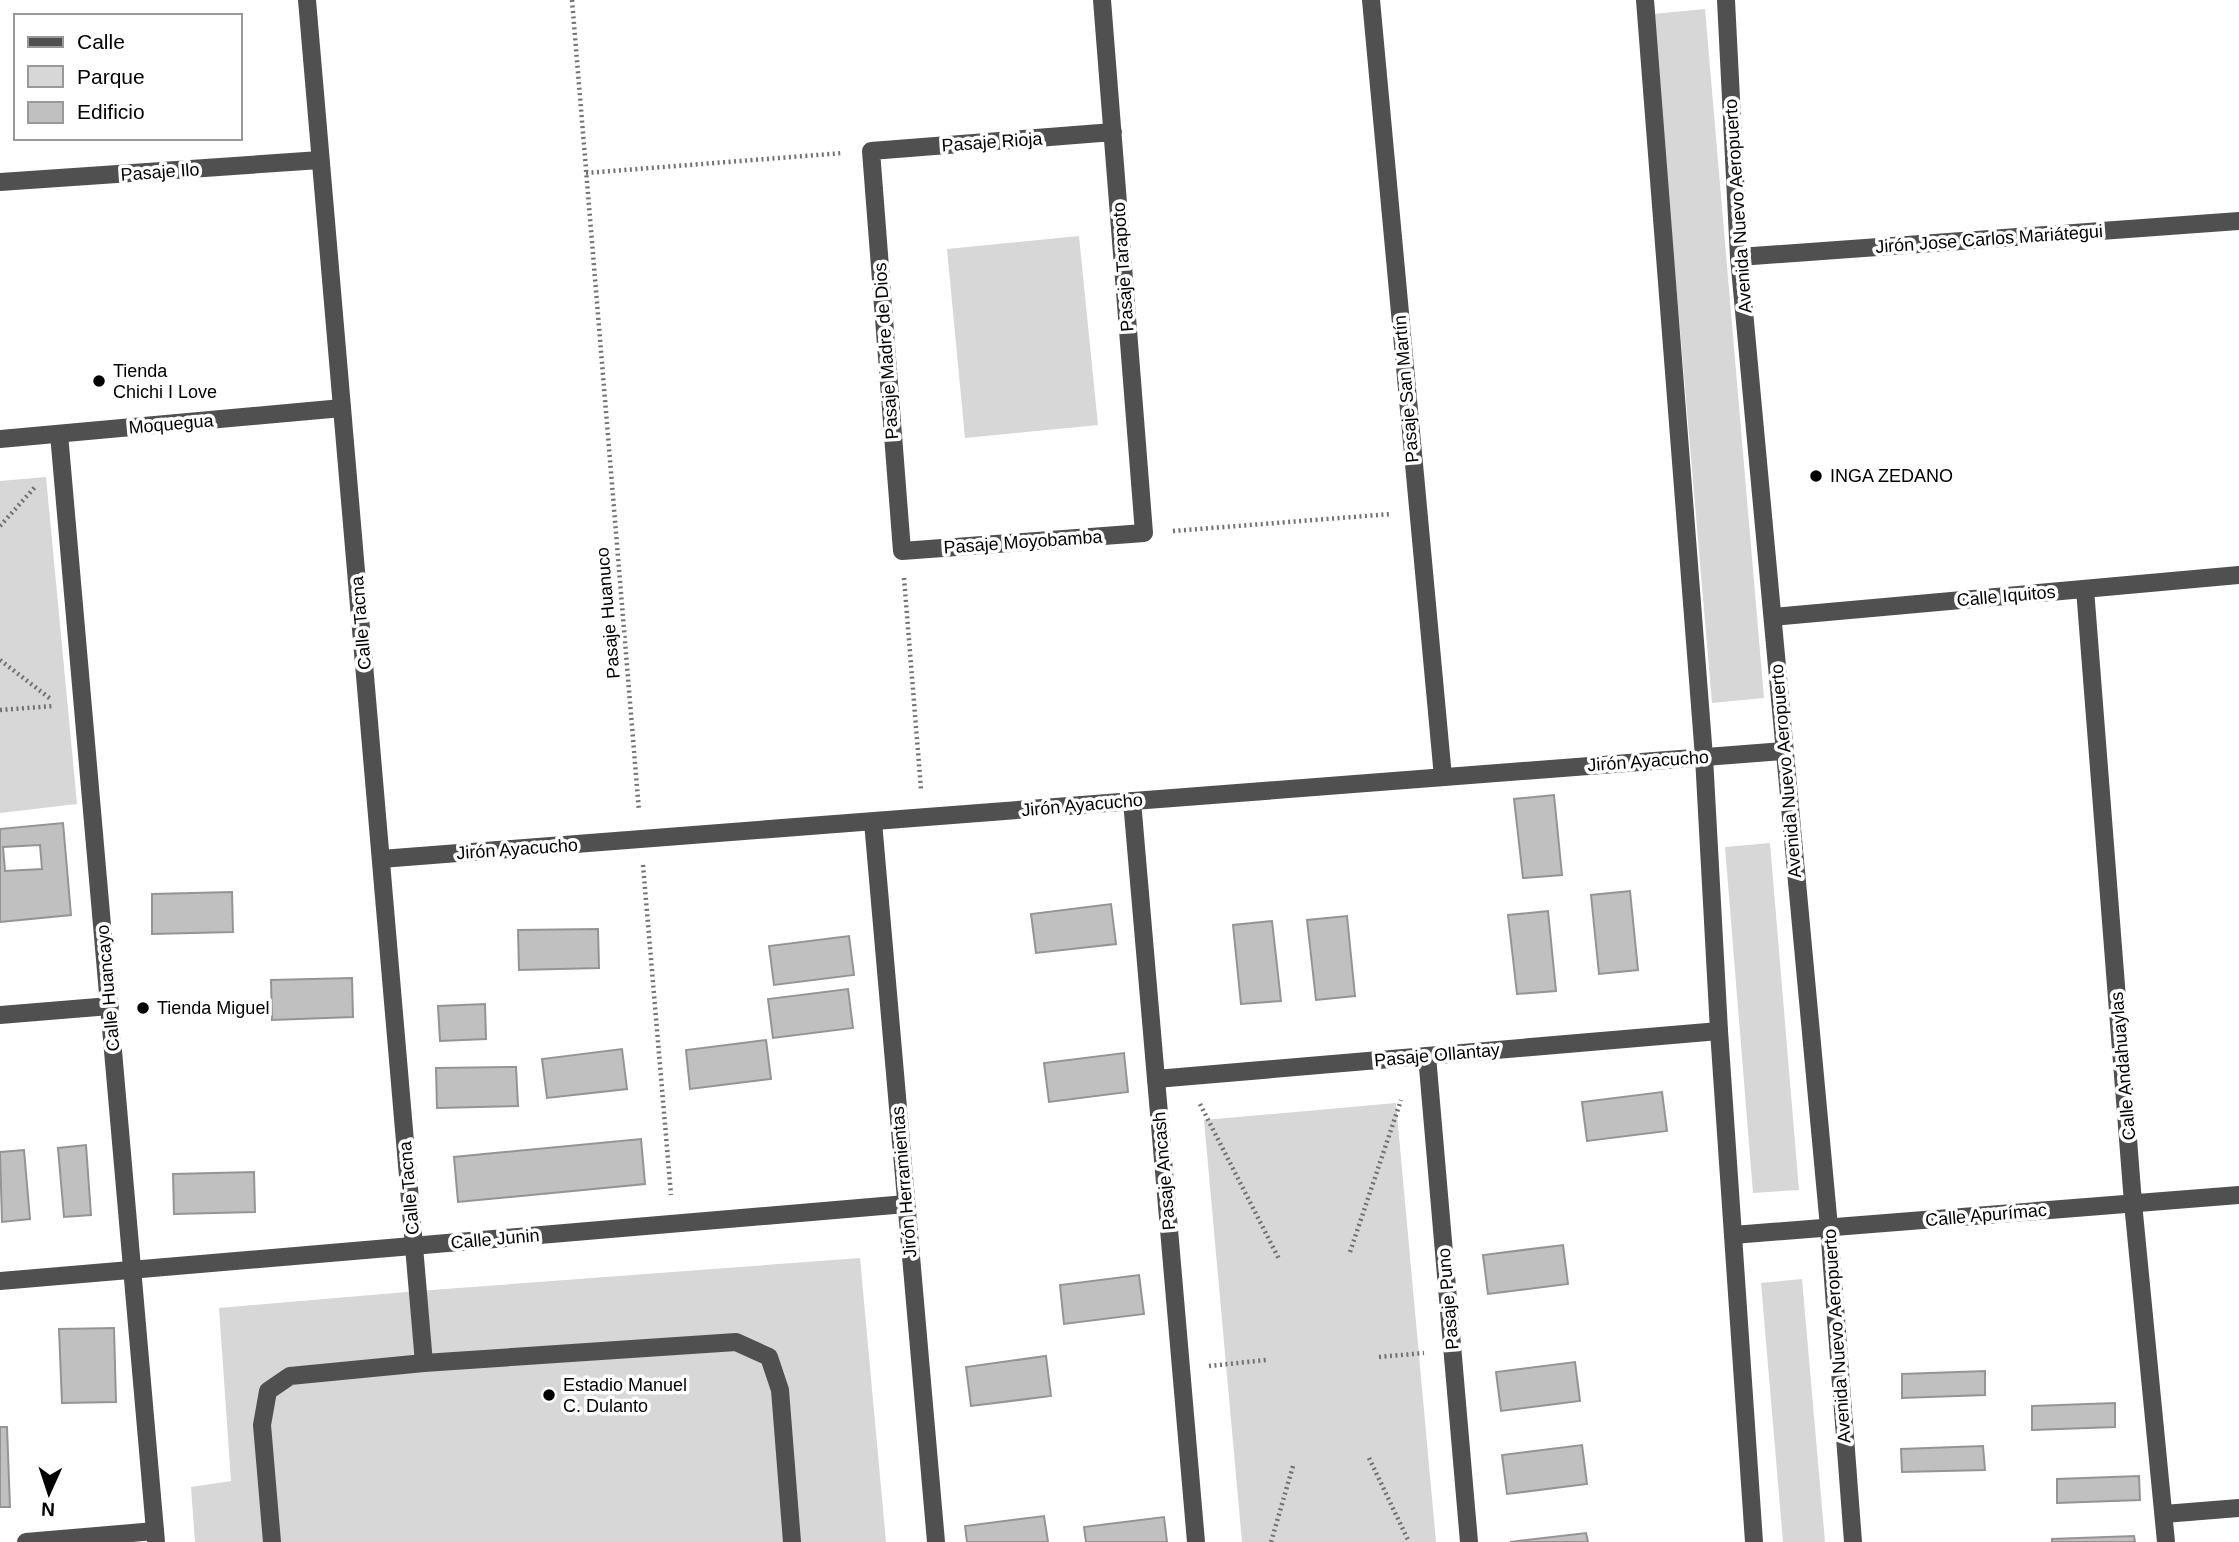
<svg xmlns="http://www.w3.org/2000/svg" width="2239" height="1542" viewBox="0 0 2239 1542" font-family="Helvetica,sans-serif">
  <rect width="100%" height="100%" fill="#fff"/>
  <g fill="#d7d7d7">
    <path d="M1705 9 1764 698 1712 703 1653 14Z"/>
    <path d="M1079 236 1098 425 965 438 947 249Z"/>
    <path d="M46 477 77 804 0 813V481Z"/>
    <path d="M1770 843 1799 1190 1753 1193 1725 847Z"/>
    <path d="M1396 1103 1436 1542H1242L1204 1120Z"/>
    <path d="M860 1258 886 1542H195L191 1487 231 1481 219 1308 418 1291Z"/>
    <path d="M1802 1279 1825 1542H1783L1761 1283Z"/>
  </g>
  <g fill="#c0c0c0" stroke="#949494" stroke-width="2" fill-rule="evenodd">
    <path d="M1554 795 1562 875 1523 878 1514 799Z"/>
    <path d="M63 823 71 915 0 922V829ZM40 845 42 869 5 871 3 847Z"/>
    <path d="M1630 891 1638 970 1599 974 1591 895Z"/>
    <path d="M232 892 233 932 152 934V894Z"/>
    <path d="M1111 904 1116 944 1036 953 1031 914Z"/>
    <path d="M1548 911 1556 991 1517 994 1508 915Z"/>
    <path d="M1347 916 1355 996 1316 1000 1307 920Z"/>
    <path d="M1272 921 1281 1001 1241 1004 1233 925Z"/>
    <path d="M598 929 599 968 519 970 518 930Z"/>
    <path d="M849 936 854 975 774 985 769 946Z"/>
    <path d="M352 978 353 1017 272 1020 271 980Z"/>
    <path d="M848 989 853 1028 773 1038 768 999Z"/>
    <path d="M485 1004 486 1039 440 1041 438 1006Z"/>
    <path d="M766 1040 771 1079 690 1089 686 1050Z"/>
    <path d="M622 1049 627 1089 547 1098 542 1059Z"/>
    <path d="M1124 1053 1128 1092 1049 1102 1044 1063Z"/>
    <path d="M516 1067 518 1106 437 1108 436 1068Z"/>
    <path d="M1662 1092 1667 1131 1587 1141 1582 1102Z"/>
    <path d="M641 1139 645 1184 458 1202 454 1157Z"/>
    <path d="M86 1145 91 1215 64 1217 58 1148Z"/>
    <path d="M24 1150 30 1219 2 1222 0 1152Z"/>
    <path d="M254 1172 255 1212 174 1214 173 1174Z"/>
    <path d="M1563 1245 1568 1284 1488 1294 1483 1255Z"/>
    <path d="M1139 1275 1144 1314 1064 1324 1060 1285Z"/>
    <path d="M114 1328 116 1402 62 1403 59 1329Z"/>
    <path d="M1046 1356 1051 1396 971 1406 966 1367Z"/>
    <path d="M1575 1362 1580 1401 1501 1411 1496 1372Z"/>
    <path d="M1985 1371V1395L1902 1398V1374Z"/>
    <path d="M2115 1403V1427L2032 1430V1406Z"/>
    <path d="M0 1427H7L10 1507H0Z"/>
    <path d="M1582 1445 1587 1484 1507 1494 1502 1455Z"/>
    <path d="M1983 1446 1985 1470 1902 1472 1901 1449Z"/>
    <path d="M2139 1476 2140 1500 2057 1503V1479Z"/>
    <path d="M1044 1516 1048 1542H967L965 1526Z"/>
    <path d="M1164 1517 1167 1542H1086L1084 1527Z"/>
    <path d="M1586 1533 1588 1542H1510Z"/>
    <path d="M2134 1536 2135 1542H2052V1539Z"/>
  </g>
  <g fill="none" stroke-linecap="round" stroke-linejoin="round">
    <g stroke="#727272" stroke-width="4.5" stroke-dasharray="2 3.5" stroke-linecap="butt">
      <path d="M572 0 639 811"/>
      <path d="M586 173 843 153"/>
      <path d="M0 526 35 487"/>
      <path d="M1173 531 1391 514"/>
      <path d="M904 578 921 789"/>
      <path d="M0 660 52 700"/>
      <path d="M0 710 54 706"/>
      <path d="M643 865 671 1195"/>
      <path d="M1200 1104 1279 1259"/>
      <path d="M1350 1252 1401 1100"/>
      <path d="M1379 1357 1424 1353"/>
      <path d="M1209 1366 1266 1360"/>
      <path d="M1369 1458 1409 1542"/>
      <path d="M1271 1542 1293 1466"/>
    </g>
    <g stroke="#505050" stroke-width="18">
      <path d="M307 0 424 1363"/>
      <path d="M1102 0 1144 533 902 551 871 151 1113 132"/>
      <path d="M1371 0 1443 777"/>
      <path d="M1645 0 1704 757 1719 1031 1754 1542"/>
      <path d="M1726 0 1739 257 1829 1227 1853 1542"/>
      <path d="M0 182 320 160"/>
      <path d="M1739 257 2239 221"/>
      <path d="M59 434 156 1542"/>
      <path d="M0 439 342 408"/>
      <path d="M2085 589 2133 1203 2166 1542"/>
      <path d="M1773 617 2239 575"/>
      <path d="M1132 801 1196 1542"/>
      <path d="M873 822 936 1542"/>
      <path d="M381 859 1783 751"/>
      <path d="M0 1015 110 1006"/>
      <path d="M1427 1056 1469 1542"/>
      <path d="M1156 1079 1719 1031"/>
      <path d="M1733 1235 2239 1195"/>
      <path d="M0 1281 906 1204"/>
      <path d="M2164 1514 2239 1508"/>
      <path d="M26 1542 155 1531"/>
      <path d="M272 1542 262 1425 268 1391 290 1376 424 1363 736 1342 769 1357 780 1390 792 1542"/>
    </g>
  </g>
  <g fill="#000" stroke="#fff" stroke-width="2.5">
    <circle cx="99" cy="381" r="7"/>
    <circle cx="1816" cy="476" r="7"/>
    <circle cx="143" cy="1008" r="7"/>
    <circle cx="549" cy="1395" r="7"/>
  </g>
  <g text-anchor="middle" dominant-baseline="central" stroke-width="7" stroke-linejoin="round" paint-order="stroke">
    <g font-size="18" fill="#000" stroke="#fff">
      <text transform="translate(992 142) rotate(-4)">Pasaje Rioja</text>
      <text transform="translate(160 172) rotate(-4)">Pasaje Ilo</text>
      <text transform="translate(1738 206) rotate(-94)">Avenida Nuevo Aeropuerto</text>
      <text transform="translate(1989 239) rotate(-4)">Jirón Jose Carlos Mariátegui</text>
      <text transform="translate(1123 267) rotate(-94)">Pasaje Tarapoto</text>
      <text transform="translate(886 351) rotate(-94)">Pasaje Madre de Dios</text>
      <text transform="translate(1406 389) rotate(-95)">Pasaje San Martín</text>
      <text transform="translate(171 424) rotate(-5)">Moquegua</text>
      <text transform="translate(1023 542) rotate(-4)">Pasaje Moyobamba</text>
      <text transform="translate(2006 596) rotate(-5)">Calle Iquitos</text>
      <text transform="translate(608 613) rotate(-95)">Pasaje Huanuco</text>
      <text transform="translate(361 623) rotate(-95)">Calle Tacna</text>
      <text transform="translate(1648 761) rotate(-4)">Jirón Ayacucho</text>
      <text transform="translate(1786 771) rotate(-95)">Avenida Nuevo Aeropuerto</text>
      <text transform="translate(1082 805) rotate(-5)">Jirón Ayacucho</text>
      <text transform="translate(517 849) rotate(-4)">Jirón Ayacucho</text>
      <text transform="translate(108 988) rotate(-95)">Calle Huancayo</text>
      <text transform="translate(1437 1055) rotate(-5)">Pasaje Ollantay</text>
      <text transform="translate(2123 1066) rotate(-95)">Calle Andahuaylas</text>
      <text transform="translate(1164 1171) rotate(-95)">Pasaje Ancash</text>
      <text transform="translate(904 1182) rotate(-95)">Jirón Herramientas</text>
      <text transform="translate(409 1188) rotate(-95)">Calle Tacna</text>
      <text transform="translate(1986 1215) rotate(-5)">Calle Apurímac</text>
      <text transform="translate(495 1239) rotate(-5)">Calle Junin</text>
      <text transform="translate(1448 1299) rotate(-95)">Pasaje Puno</text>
      <text transform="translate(1837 1336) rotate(-94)">Avenida Nuevo Aeropuerto</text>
    </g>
    <g font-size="18" fill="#000" stroke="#fff" text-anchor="start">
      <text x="113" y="371">Tienda<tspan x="113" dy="21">Chichi I Love</tspan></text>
      <text x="1830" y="476">INGA ZEDANO</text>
      <text x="157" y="1008">Tienda Miguel</text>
      <text x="563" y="1385">Estadio Manuel<tspan x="563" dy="21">C. Dulanto</tspan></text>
    </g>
  </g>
  <rect x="14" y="14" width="228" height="126" fill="#ffffff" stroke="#999999" stroke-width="2"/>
  <rect x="28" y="37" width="35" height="10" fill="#505050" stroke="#999999" stroke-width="2"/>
  <text x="77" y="49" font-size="21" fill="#000000">Calle</text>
  <rect x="28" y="66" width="35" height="21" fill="#d7d7d7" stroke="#999999" stroke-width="2"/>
  <text x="77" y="84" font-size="21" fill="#000000">Parque</text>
  <rect x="28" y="102" width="35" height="21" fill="#c0c0c0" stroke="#999999" stroke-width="2"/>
  <text x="77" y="119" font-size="21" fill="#000000">Edificio</text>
  <g transform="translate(49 1493) rotate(183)" stroke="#ffffff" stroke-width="5" paint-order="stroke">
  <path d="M0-5L12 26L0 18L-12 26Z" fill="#000000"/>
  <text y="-10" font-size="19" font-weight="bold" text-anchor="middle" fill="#000000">N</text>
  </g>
</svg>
